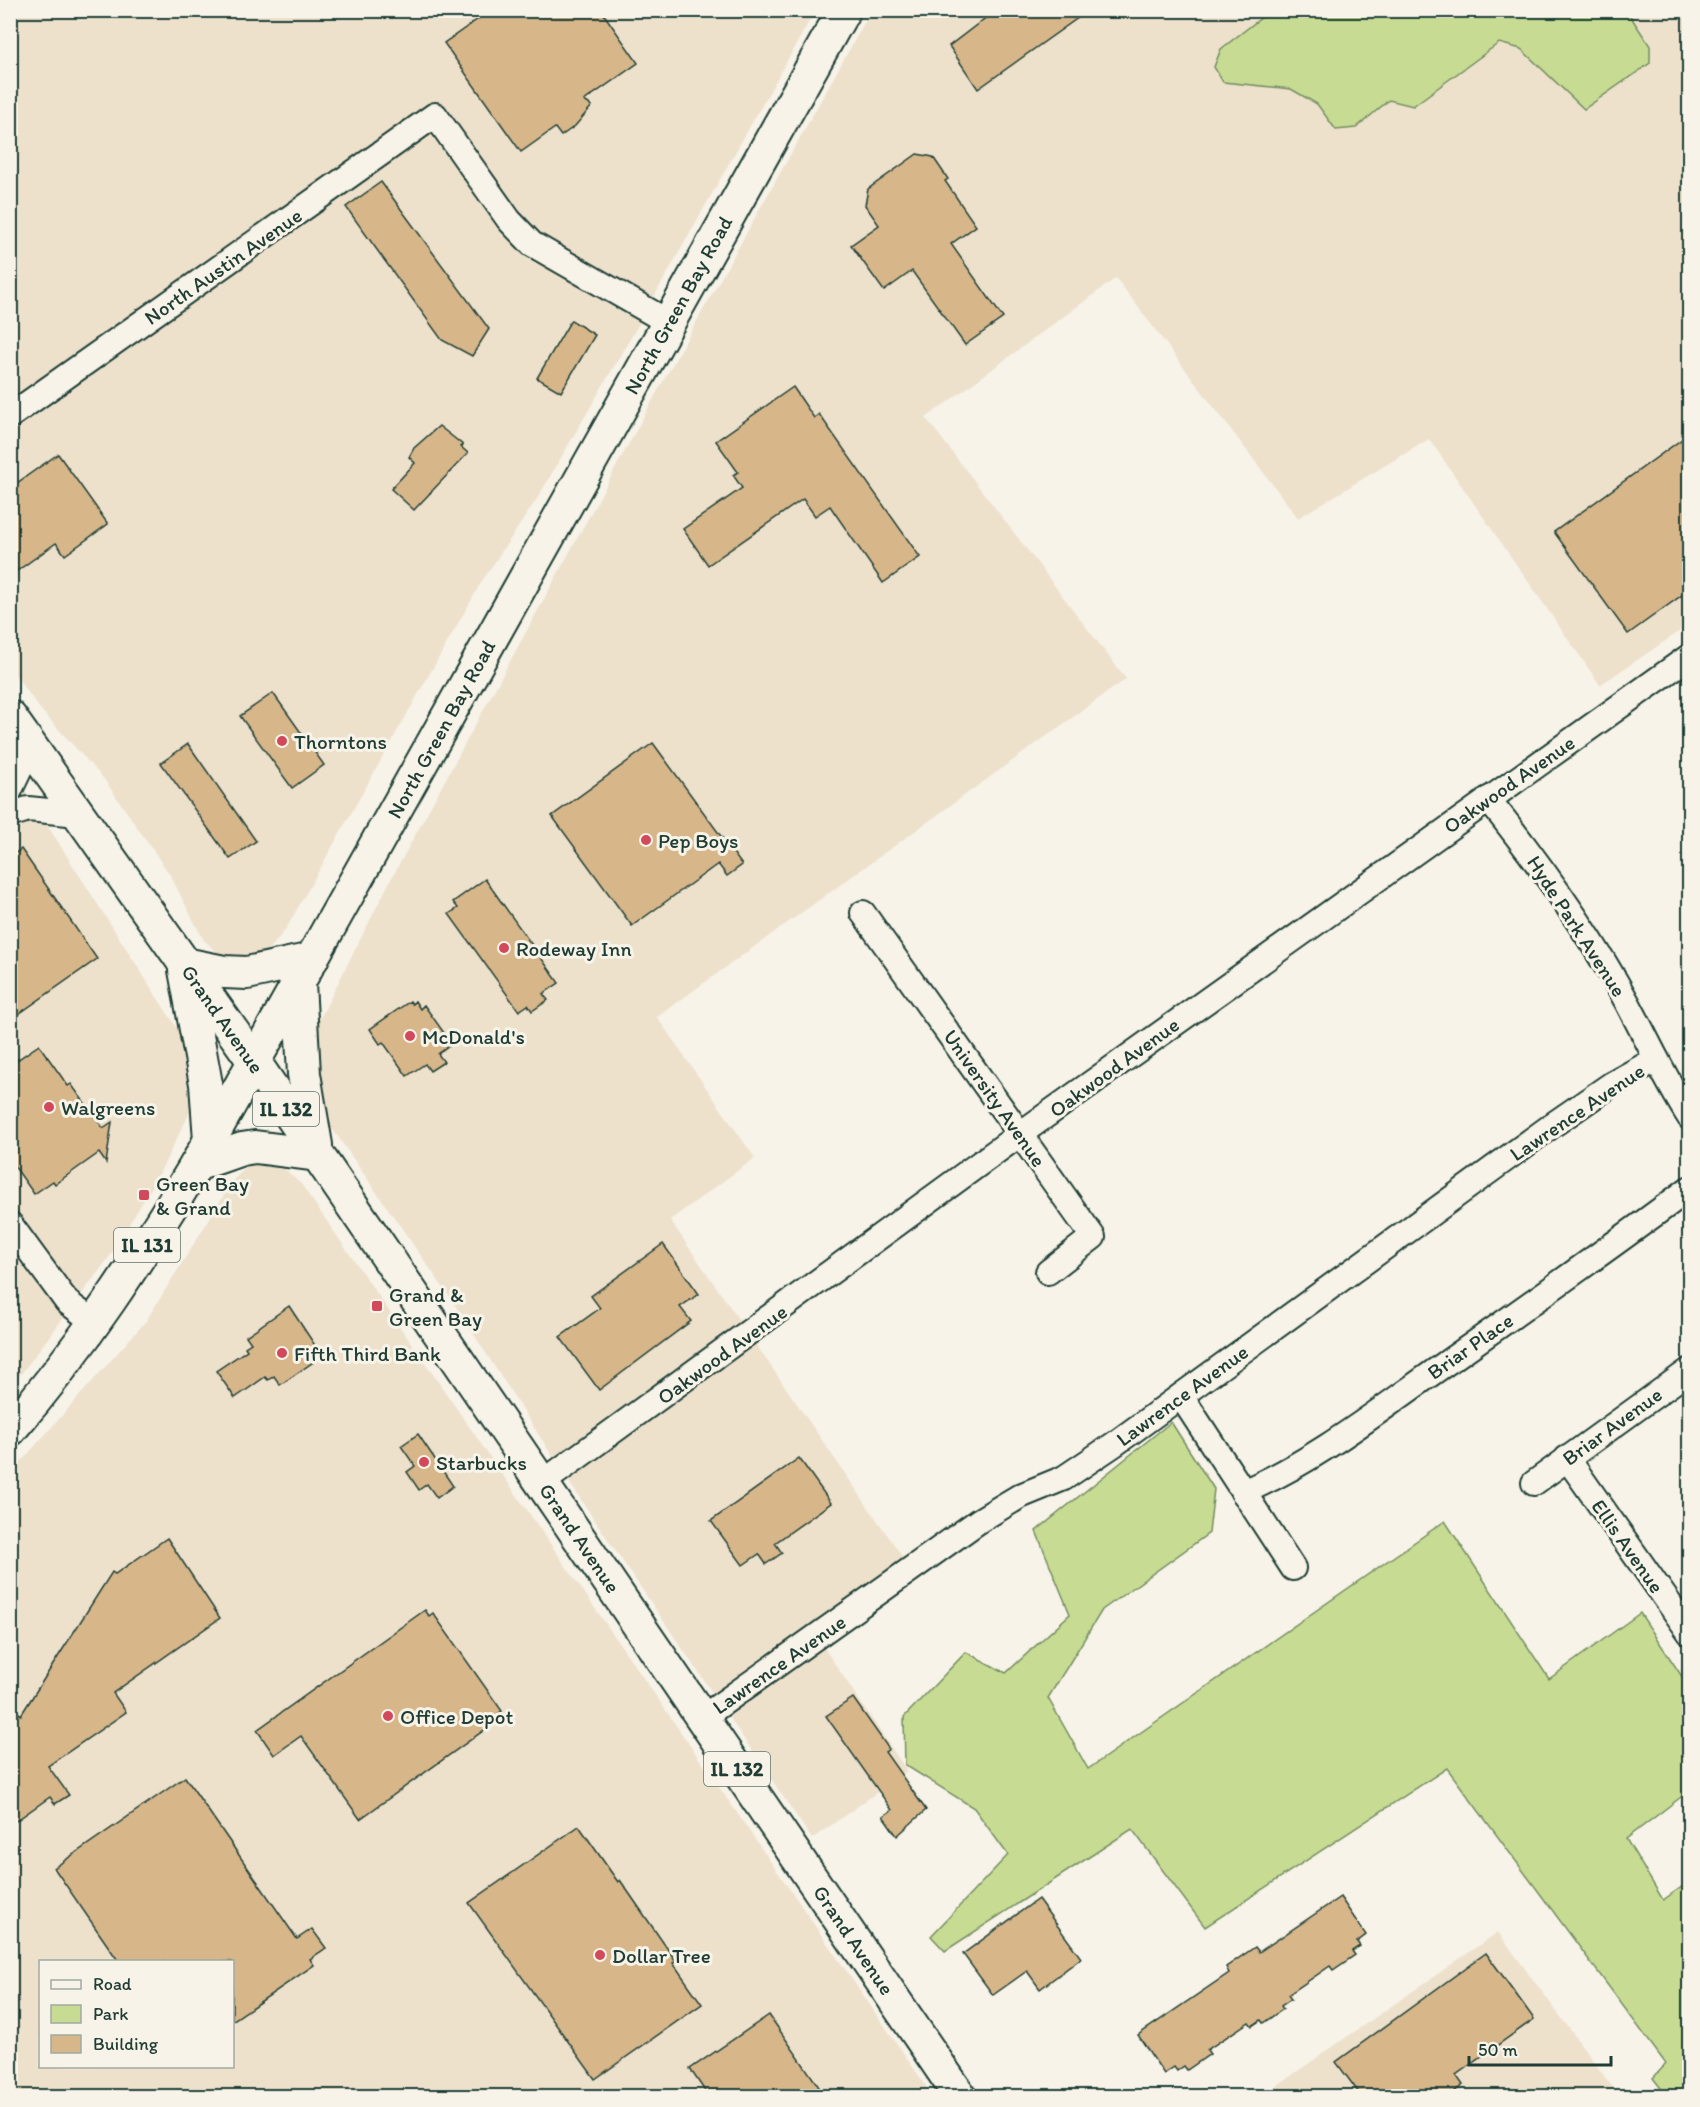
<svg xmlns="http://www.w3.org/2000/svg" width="1700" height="2107" viewBox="0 0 1700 2107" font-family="Itim,sans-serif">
  <rect width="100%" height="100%" fill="#f7f3e8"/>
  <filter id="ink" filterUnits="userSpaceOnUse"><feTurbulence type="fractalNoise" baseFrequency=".0167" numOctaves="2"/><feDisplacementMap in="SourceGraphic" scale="12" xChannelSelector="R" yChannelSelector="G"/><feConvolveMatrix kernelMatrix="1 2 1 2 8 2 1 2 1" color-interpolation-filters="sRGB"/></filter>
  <g filter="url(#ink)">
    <g fill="#ede1cc" fill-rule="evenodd">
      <path d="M11 11H815L637 327 537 499 482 581 287 927 274 944 259 958 233 962 216 952 203 939 170 875 104 779 40 709 11 669Z"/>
      <path d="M871 11H1689V625L1600 685 1429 439 1298 518 1116 278 926 418 1126 679 657 1017 755 1158 670 1220 904 1559 810 1627 907 1771 812 1839 577 1494 447 1293 331 1127 317 1100 311 1036 390 881 656 394Z"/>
      <path d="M10 767 182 1036 196 1083 190 1112 156 1180 108 1259 11 1387Z"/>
      <path d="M254 1160 280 1165 301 1184 933 2096H11V1473L146 1321 234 1179ZM40 1962H232V2066H40Z"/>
      <path d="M1498 1932 1619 2096H1262Z"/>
    </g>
    <g fill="#c7dc92" stroke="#738c63" stroke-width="1.5">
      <path d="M1270 11 1553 10V13L1563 10 1627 11 1650 46V63L1584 109 1521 49 1499 43 1413 106 1389 100 1356 128 1336 130 1317 104 1291 89 1223 82 1214 67 1221 49Z"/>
      <path d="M1171 1422 1214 1489 1209 1533 1102 1610 1048 1698 1088 1769 1445 1521 1549 1679 1640 1613 1689 1687V1791L1626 1839 1663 1900 1689 1882V2096H1667L1653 2078 1666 2064 1447 1768 1205 1927 1132 1829 945 1951 931 1936 1008 1855 974 1808 905 1765 904 1717 966 1652 1006 1673 1070 1614 1036 1531Z"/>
    </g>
    <g fill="#d7b78a" stroke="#1f3d34" stroke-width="1.5">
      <path d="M491 10H601L638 63 584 101 592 106 575 126 561 136 555 128 521 152 444 43Z"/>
      <path d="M996 10H1089L978 89 949 46Z"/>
      <path d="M917 154 933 157 948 179 945 181 976 226 951 244 1003 318 965 345 912 271 884 291 851 245 879 225 865 205 868 189Z"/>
      <path d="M381 182 489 329 472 356 442 340 346 207Z"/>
      <path d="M571 320 595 335 561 392 537 378Z"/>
      <path d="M793 387 814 418 819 414 920 557 883 583 830 506 815 516 803 499 708 565 683 529 742 488 733 475 738 472 716 441Z"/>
      <path d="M439 426 463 445 461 447 468 453 414 510 391 489 415 463 409 457 414 448Z"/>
      <path d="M1689 434V590L1628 634 1554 532Z"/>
      <path d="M58 454 108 524 65 555 56 543 10 576V488Z"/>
      <path d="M273 693 324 765 292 788 240 716Z"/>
      <path d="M653 743 742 865 727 876 718 864 632 926 552 816Z"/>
      <path d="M188 744 256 841 230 859 161 763Z"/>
      <path d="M21 849 97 959 10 1020V857Z"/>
      <path d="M485 879 559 983 543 994 548 1000 532 1011 528 1005 519 1011 449 914 458 908 453 902Z"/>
      <path d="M410 1001 412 1004 415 1001 420 1009 424 1005 452 1044 438 1054 444 1062 430 1071 425 1064 407 1076 383 1042 380 1044 370 1029Z"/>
      <path d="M39 1045 68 1086 71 1084 103 1128 112 1122 106 1163 99 1153 55 1184 53 1181 34 1194 10 1160V1065Z"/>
      <path d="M663 1244 699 1294 680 1307 691 1321 599 1390 560 1337 600 1308 591 1296Z"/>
      <path d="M289 1306 322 1356 280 1385 274 1376 268 1380 265 1377 235 1398 216 1371 247 1350 245 1347 251 1343 246 1336Z"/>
      <path d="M418 1434 453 1486 437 1498 427 1484 419 1490 407 1472 415 1466 401 1446Z"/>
      <path d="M799 1458 831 1503 775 1543 782 1553 766 1564 759 1554 743 1565 711 1521Z"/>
      <path d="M167 1538 220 1618 113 1693 126 1712 48 1766 69 1795 55 1804 50 1797 10 1825V1727L19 1713 21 1715 112 1572 115 1574Z"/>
      <path d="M425 1610 429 1616 433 1613 502 1711 498 1714 501 1718 360 1819 301 1736 274 1755 257 1730Z"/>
      <path d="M853 1698 889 1749 885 1752 926 1810 897 1836 883 1816 892 1810 826 1716Z"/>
      <path d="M185 1777 297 1939 312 1929 326 1948 310 1959 314 1965 232 2021V1962H119L54 1868Z"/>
      <path d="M579 1826 618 1882 620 1880 676 1961 673 1963 702 2004 595 2079 469 1903Z"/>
      <path d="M1340 1897 1366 1935 1357 1942 1360 1946 1352 1951 1355 1955 1333 1970 1330 1966 1288 1995 1291 1999 1281 2006 1283 2009 1263 2023 1261 2020 1252 2026 1249 2022 1207 2050 1210 2054 1187 2070 1184 2066 1177 2071 1174 2067 1164 2074 1138 2035 1229 1973 1226 1967 1255 1947 1259 1952Z"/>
      <path d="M1038 1899 1081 1958 1040 1989 1027 1971 993 1995 963 1954Z"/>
      <path d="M1486 1953 1534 2019 1456 2075 1463 2085 1447 2097H1362L1336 2062Z"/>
      <path d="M769 2015 819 2087 806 2097H709L690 2069Z"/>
    </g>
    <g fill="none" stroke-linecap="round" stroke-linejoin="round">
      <defs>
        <g id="minor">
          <path d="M10 416 435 115 509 220 532 244 668 322"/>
          <path d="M10 790 31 746"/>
          <path d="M1488 799C1539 863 1588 930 1627 1002 1648 1041 1666 1081 1690 1118"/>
          <path d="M10 815 28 809 78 814"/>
          <path d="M863 913 1093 1237 1048 1272"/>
          <path d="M10 1224 67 1302 95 1323"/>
          <path d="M1181 1396 1293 1568"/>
          <path d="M1567 1458 1690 1633"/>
          <path d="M542 1483 1020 1134 1690 656"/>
          <path d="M1534 1483 1690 1370"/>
          <path d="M1243 1492C1313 1462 1373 1415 1435 1371 1520 1311 1606 1251 1690 1188"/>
          <path d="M702 1718 980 1520 1020 1496 1064 1478 1116 1443 1554 1124 1612 1084 1655 1060"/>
        </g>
        <g id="major">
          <path d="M10 717 255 1063 960 2096"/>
          <path d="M184 964 224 972 247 973 312 959"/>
          <path d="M185 970 206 1084 210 1140"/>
          <path d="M299 983 304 1074 316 1145"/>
          <path d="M196 1165 242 1149 255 1147 318 1155"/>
          <path d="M10 1430C82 1348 140 1258 196 1165L844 10"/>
        </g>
      </defs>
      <use href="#minor" stroke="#1f3d34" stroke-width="28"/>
      <use href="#major" stroke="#1f3d34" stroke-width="36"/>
      <use href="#minor" stroke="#f7f3e8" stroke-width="24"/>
      <use href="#major" stroke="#f7f3e8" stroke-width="32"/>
    </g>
  </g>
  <g fill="#d1495b" stroke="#f7f3e8" stroke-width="2">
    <circle cx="282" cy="741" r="6"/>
    <circle cx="646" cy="840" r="6"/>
    <circle cx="504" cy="948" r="6"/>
    <circle cx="410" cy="1036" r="6"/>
    <circle cx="49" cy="1107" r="6"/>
    <rect x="138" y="1189" width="12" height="12" rx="3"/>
    <rect x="371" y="1300" width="12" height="12" rx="3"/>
    <circle cx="282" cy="1353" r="6"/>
    <circle cx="424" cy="1462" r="6"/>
    <circle cx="388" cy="1716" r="6"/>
    <circle cx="600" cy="1955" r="6"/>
  </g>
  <g text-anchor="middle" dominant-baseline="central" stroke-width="6" stroke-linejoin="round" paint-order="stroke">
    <g fill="#f7f3e8" stroke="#60746a" stroke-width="1.5">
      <rect x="253" y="1092" width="66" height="34" rx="4.5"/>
      <rect x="114" y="1228" width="66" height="34" rx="4.5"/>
      <rect x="704" y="1752" width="66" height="34" rx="4.5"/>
    </g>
    <g font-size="20" font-weight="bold" fill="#1f3d34">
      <text x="286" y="1109">IL 132</text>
      <text x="147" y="1245">IL 131</text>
      <text x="737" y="1769">IL 132</text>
    </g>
    <g font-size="21" fill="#1f3d34" stroke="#f7f3e8">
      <text transform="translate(223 266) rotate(-35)">North Austin Avenue</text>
      <text transform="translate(678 305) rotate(-61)">North Green Bay Road</text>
      <text transform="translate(441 729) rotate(-61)">North Green Bay Road</text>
      <text transform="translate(1509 784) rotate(-35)">Oakwood Avenue</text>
      <text transform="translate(1577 926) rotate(57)">Hyde Park Avenue</text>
      <text transform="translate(223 1019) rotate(55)">Grand Avenue</text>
      <text transform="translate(1114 1067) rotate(-36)">Oakwood Avenue</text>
      <text transform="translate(995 1098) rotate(55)">University Avenue</text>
      <text transform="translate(1577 1112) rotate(-34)">Lawrence Avenue</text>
      <text transform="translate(1470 1346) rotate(-35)">Briar Place</text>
      <text transform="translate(722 1354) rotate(-36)">Oakwood Avenue</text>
      <text transform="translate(1182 1395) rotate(-36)">Lawrence Avenue</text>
      <text transform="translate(1612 1426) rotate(-36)">Briar Avenue</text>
      <text transform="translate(580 1538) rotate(56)">Grand Avenue</text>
      <text transform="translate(1628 1546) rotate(55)">Ellis Avenue</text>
      <text transform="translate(779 1664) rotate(-35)">Lawrence Avenue</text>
      <text transform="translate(854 1940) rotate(56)">Grand Avenue</text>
    </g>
    <g font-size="21" fill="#1f3d34" stroke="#f7f3e8" text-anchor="start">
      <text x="294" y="741">Thorntons</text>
      <text x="658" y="840">Pep Boys</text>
      <text x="516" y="948">Rodeway Inn</text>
      <text x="422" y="1036">McDonald's</text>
      <text x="61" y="1107">Walgreens</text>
      <text x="156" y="1183">Green Bay<tspan x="156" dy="24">&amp; Grand</tspan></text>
      <text x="389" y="1294">Grand &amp;<tspan x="389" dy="24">Green Bay</tspan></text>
      <text x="294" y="1353">Fifth Third Bank</text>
      <text x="436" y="1462">Starbucks</text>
      <text x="400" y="1716">Office Depot</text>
      <text x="612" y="1955">Dollar Tree</text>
    </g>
  </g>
  <rect width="1700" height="2107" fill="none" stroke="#f7f3e8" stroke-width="36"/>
  <rect x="18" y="18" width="1664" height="2071" fill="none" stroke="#1f3d34" stroke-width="2" filter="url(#ink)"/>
  <rect x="39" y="1960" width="195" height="108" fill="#f7f3e8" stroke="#a1aaa0" stroke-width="1.5"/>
  <rect x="51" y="1980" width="30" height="9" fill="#f7f3e8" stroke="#a1aaa0" stroke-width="1.5"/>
  <text x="93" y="1990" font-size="18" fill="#1f3d34">Road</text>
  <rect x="51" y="2005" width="30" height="18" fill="#c7dc92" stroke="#a1aaa0" stroke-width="1.5"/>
  <text x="93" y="2020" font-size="18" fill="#1f3d34">Park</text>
  <rect x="51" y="2035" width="30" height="18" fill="#d7b78a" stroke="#a1aaa0" stroke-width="1.5"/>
  <text x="93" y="2050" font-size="18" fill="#1f3d34">Building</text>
  <path d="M1469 2056v9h142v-9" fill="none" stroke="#1f3d34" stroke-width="3"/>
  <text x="1478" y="2056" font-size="18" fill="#1f3d34" stroke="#f7f3e8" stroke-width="4.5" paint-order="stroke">50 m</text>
</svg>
